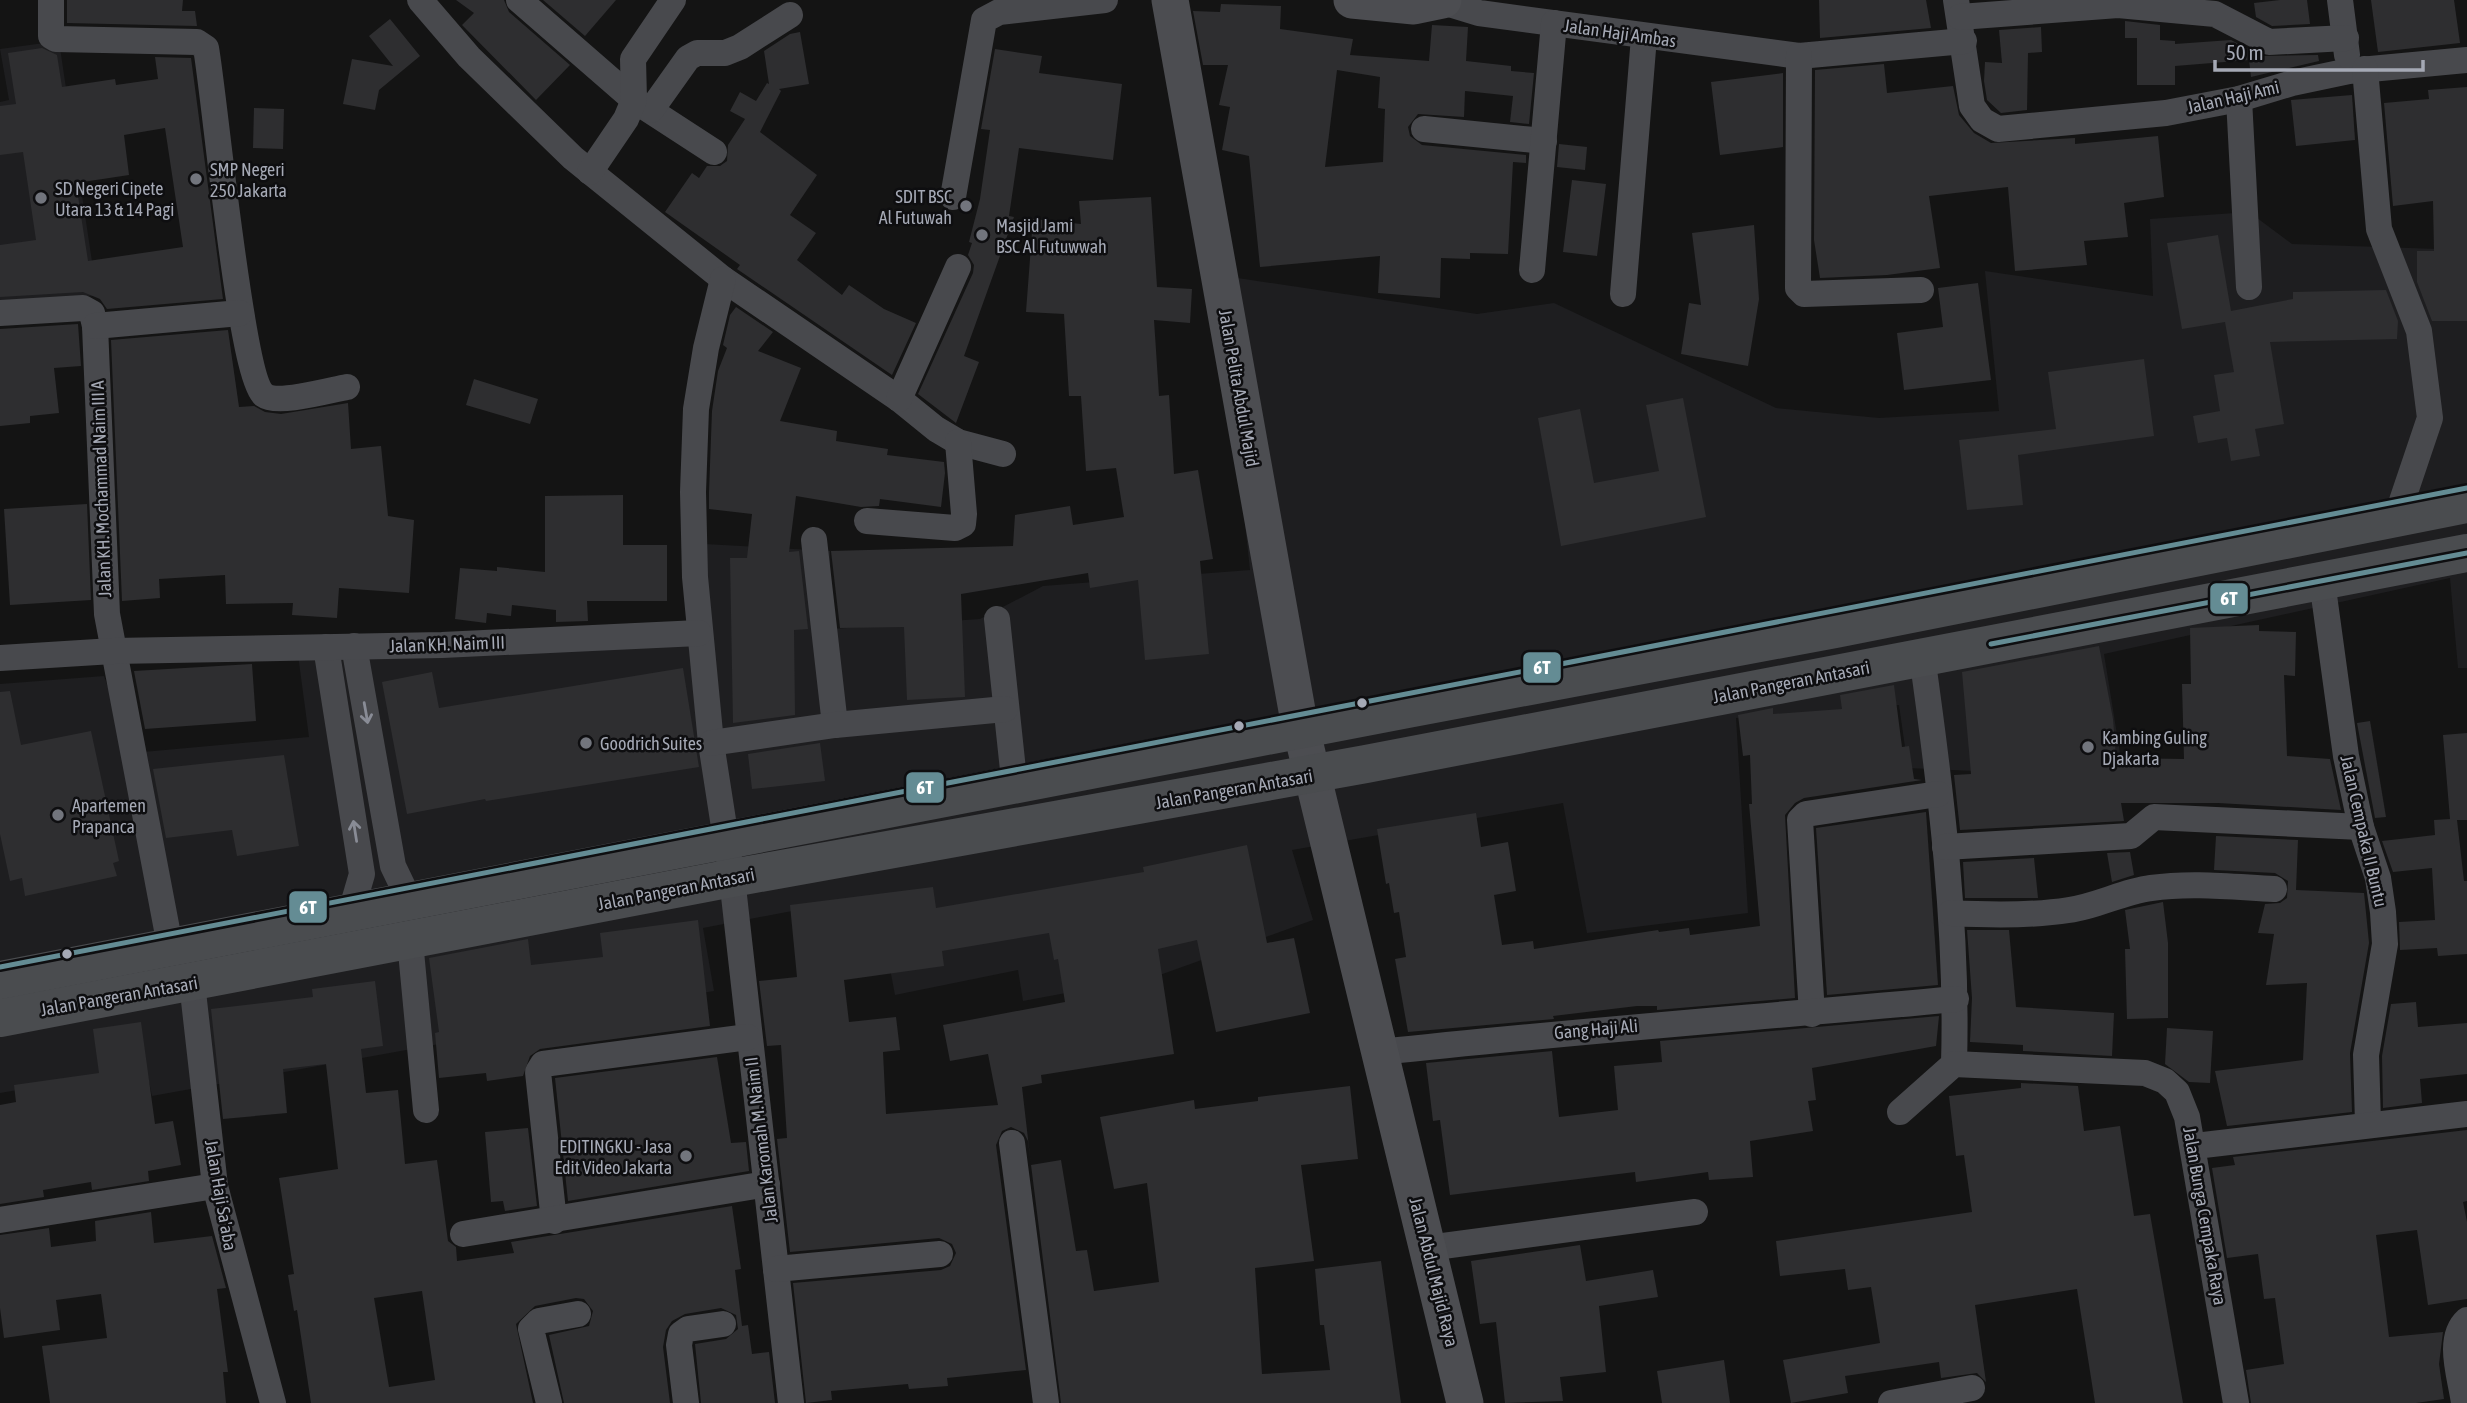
<svg xmlns="http://www.w3.org/2000/svg" width="2467" height="1403" viewBox="0 0 2467 1403" font-family="'Asap Condensed',sans-serif">
  <rect width="100%" height="100%" fill="#141414"/>
  <g fill="#1e1e20">
    <path d="M59 41 97 295 0 305V102L9 100 0 49Z"/>
    <path d="M2249 212 2292 244 2467 250V668H2458L2450 578 2104 654 2124 778 1908 768 1899 705 1736 718 1748 913 1587 933 1563 803 1292 850 1313 920 1157 976 1023 1001 1018 970 895 995 876 895 703 928 714 991 577 1014 522 1029 152 1096 146 1068 0 1093V684L104 676 132 753 309 737 298 655 688 643 686 543 830 551 832 629 980 619 1043 586 1250 570 1218 275 1477 314 1554 303 1776 408 1879 418 1999 411 1985 271 2153 296 2150 219Z"/>
  </g>
  <g fill="#2e2e30" fill-rule="evenodd">
    <path d="M67 0H183L182 11H195L197 26 67 23Z"/>
    <path d="M456 0H504L509 12 570 65 536 100 462 25 474 13Z"/>
    <path d="M543 0H616L585 36Z"/>
    <path d="M1819 0H1926L1931 28 1820 38Z"/>
    <path d="M2280 0H2307L2310 24 2272 26 2256 17 2254 3Z"/>
    <path d="M2371 0H2454L2460 43 2378 52Z"/>
    <path d="M1221 4 1281 6 1280 29 1353 39 1350 55 1429 61 1432 25 1468 27 1466 61 1511 66V71L1534 73 1529 124 1510 122 1513 96 1465 91 1464 117 1418 114 1408 127 1410 136 1422 145 1526 155V163L1513 162 1508 254 1470 253V259L1441 258 1440 298 1378 293 1380 256 1260 267 1249 156 1222 150 1230 107 1219 105 1228 65H1203L1193 11 1220 12ZM1337 70 1380 77 1378 108 1385 109 1383 162 1325 167Z"/>
    <path d="M390 19 420 56 379 90 375 110 343 104 352 59 393 66 369 36Z"/>
    <path d="M2125 21 2160 25V40L2175 41V44L2231 40 2262 56 2318 55 2319 61 2251 77 2249 60 2175 66V85H2137V38H2125Z"/>
    <path d="M2041 27 2042 52 2028 53 2027 110 2001 113 1987 100 1984 81 1985 62 2002 63 1999 30Z"/>
    <path d="M800 32 809 84 779 89 781 91 760 132 817 175 790 215 816 233 797 260 842 295 849 285 884 309 916 323 892 375 737 269 740 265 665 212 692 173 699 178 707 166H720L727 161 728 145 745 119 730 111 740 92 756 101 767 83 769 84 764 51 790 34Z"/>
    <path d="M42 48 57 55 62 87 115 79 116 85 158 79 155 57 191 58 223 299 107 309 100 299 83 292 0 297V245L36 240 23 152 0 155V106L16 104 8 53ZM165 128 183 247 88 261 76 183 129 175 124 135Z"/>
    <path d="M995 49 1042 56 1039 73 1122 84 1113 160 1019 148 1009 216 1014 217 964 356 979 362 956 423 918 394 973 273 974 265 968 255 972 243 969 242 980 199 990 130 981 129Z"/>
    <path d="M1884 64 1887 93 1953 86 1959 115 1974 133 1991 143 2075 138V144L2158 136 2164 197 2124 203 2128 237 2084 241 2087 265 2015 271 2008 187 1929 196 1940 268 1887 275 1820 278 1814 240 1815 70Z"/>
    <path d="M1783 73V147L1720 155 1711 82Z"/>
    <path d="M2467 87V321H2432L2417 282V251H2434L2433 201 2393 206 2384 103 2429 99 2428 90Z"/>
    <path d="M2352 95 2355 140 2296 146 2291 100Z"/>
    <path d="M254 108 284 109 283 149 253 148Z"/>
    <path d="M1559 144 1587 147 1585 170 1557 167Z"/>
    <path d="M1572 180 1606 184 1597 256 1563 252Z"/>
    <path d="M1151 197 1157 287 1192 289 1190 323 1154 320 1159 396 1169 395 1174 474 1198 470 1213 559 1200 561 1209 654 1145 660 1138 580 1090 588 1088 573 961 594 965 697 907 700 904 627 840 628 831 551 1013 546 1015 515 1070 506 1073 525 1124 517 1116 468 1086 471 1081 396H1069L1064 314 1026 312 1033 219 1081 224 1079 201Z"/>
    <path d="M1754 225 1759 299 1748 366 1681 354 1689 303 1701 305 1692 233Z"/>
    <path d="M2218 235 2231 311 2293 299V292L2386 290 2398 321 2397 339 2270 342 2284 424 2255 429 2260 456 2231 461 2227 438 2198 443 2193 416 2220 411 2214 375 2234 372 2225 322 2182 329 2167 243Z"/>
    <path d="M1978 283 1991 380 1904 390 1897 333 1943 327 1938 288Z"/>
    <path d="M736 307 773 332 758 351 801 368 780 421 837 431 836 441 888 449 887 455 944 462 945 473 941 507 880 499 879 506 861 507 796 496 789 552 799 551 808 629 794 630 795 715 733 723 730 558H747L752 514 709 509V492L712 411 718 371 727 348 723 345 730 315Z"/>
    <path d="M78 324 81 366 54 368 59 413 30 416V423L0 426V329Z"/>
    <path d="M228 330 239 407 254 406 265 412 281 414 348 403 351 449 381 446 388 516 414 520 409 593 339 588 337 618 292 615 293 603 226 604 225 575 159 579 160 598 122 601 111 340Z"/>
    <path d="M2144 359 2154 436 2018 455 2023 505 1967 510 1959 440 2056 429 2048 372Z"/>
    <path d="M474 379 538 399 530 424 466 405Z"/>
    <path d="M1683 398 1706 517 1561 546 1538 418 1580 409 1594 483 1659 471 1646 405Z"/>
    <path d="M623 495V545H667V601H587L588 621 556 622V610L512 605 511 616 487 613 486 623 455 619 460 568 497 571V567L545 572V496Z"/>
    <path d="M87 504 91 600 10 605 4 509Z"/>
    <path d="M2259 625V631L2296 632 2295 676 2284 675 2287 756 2330 759 2341 810 2218 803H2121L2124 821 1960 830 1954 775 1971 774 1962 672 2099 646 2113 719 2116 758 2184 759 2182 684H2191L2190 628Z"/>
    <path d="M252 664 256 721 145 729 134 671Z"/>
    <path d="M683 668 699 767 486 801 485 799 407 814 382 682 432 672 439 708Z"/>
    <path d="M1894 685 1902 747 1909 746 1914 779 1922 780 1804 798 1795 803 1785 815 1795 998 1657 1010V1006H1637L1553 1016 1554 1019 1408 1032 1395 959 1406 957 1399 912 1394 913 1389 883 1386 884 1377 829 1476 813 1481 847 1508 842 1516 891 1494 895 1502 945 1533 941 1534 949 1658 930 1659 932 1689 928 1690 935 1760 926 1749 804H1752L1750 755 1743 756 1738 715 1773 708V714L1842 709 1840 695Z"/>
    <path d="M10 691 21 745 91 731 119 861 113 863 117 876 25 896 22 878 10 881 0 834V692Z"/>
    <path d="M2370 721 2386 817 2375 818 2357 723Z"/>
    <path d="M2467 733V820H2457L2464 881H2467V954L2438 956 2437 948 2400 950 2399 922 2435 920 2432 868 2393 872 2382 841 2435 835 2434 820 2450 819 2443 735Z"/>
    <path d="M820 743 825 781 752 789 748 754Z"/>
    <path d="M284 755 299 846 237 856 232 830 166 838 153 769Z"/>
    <path d="M1926 812 1938 985 1827 995 1816 828Z"/>
    <path d="M2216 836 2298 840 2296 890 2364 893 2369 943 2350 1053 2352 1112 2227 1126 2215 1071 2303 1060 2307 983 2266 985 2274 934 2258 933 2265 904 2280 903 2287 898 2288 881 2275 873 2214 870Z"/>
    <path d="M1247 845 1267 943 1294 938 1310 1013 1216 1032 1197 940 1158 949 1174 1054 1041 1075 1042 1083 1022 1087 1031 1165 1061 1160 1076 1251 1087 1250 1094 1291 1159 1282 1147 1183 1114 1189 1100 1117 1194 1100 1195 1109 1258 1101V1097L1350 1086 1358 1159 1301 1165 1314 1261 1255 1268 1262 1374 1330 1370 1324 1325H1320L1315 1269 1381 1261 1401 1403H1061L1028 1141 1024 1133 1011 1127 1002 1131 996 1145 1026 1370 947 1378 948 1386 909 1389 908 1384 831 1391 832 1400 806 1403 793 1283 941 1270 950 1266 956 1253 952 1244 939 1238 790 1252 777 1139 787 1138 781 1045 767 1046 759 981 797 977 790 905 933 887 936 908 1144 872 1143 867ZM1049 933 1054 960 1058 959 1065 1002 943 1025 950 1061 988 1054 998 1105 886 1114 883 1052 900 1050 896 1017 849 1022 844 980 944 966 942 951Z"/>
    <path d="M2130 852 2134 875 2112 882 2107 853Z"/>
    <path d="M2034 858 2038 898H1965L1963 862Z"/>
    <path d="M2163 902 2168 943V1018L2127 1019 2125 949H2130L2125 910Z"/>
    <path d="M698 920 710 1026 540 1049 530 1056 523 1076 487 1081 486 1073 439 1078 435 1033 439 1032 429 958 528 939 531 965 603 957 600 933Z"/>
    <path d="M1967 930H2009L2016 1007 2114 1013 2112 1056 2023 1051V1045L1970 1042 1972 998Z"/>
    <path d="M375 981 383 1046 361 1049 366 1093 398 1090 405 1164 437 1160 448 1241 456 1247 457 1261 514 1253 511 1242 732 1206 741 1269 735 1270 742 1326 748 1325 752 1354 769 1352 775 1403H701L695 1344 726 1339 738 1329 736 1315 721 1308 685 1314 672 1321 666 1330 663 1347 670 1403H564L549 1335 589 1326 593 1311 584 1299 576 1298 535 1306 516 1324 533 1403H311L297 1310 294 1311 288 1275 294 1274 279 1178 338 1169 326 1064 283 1069 287 1113 223 1119 211 1009 313 997 312 989ZM422 1291 435 1380 389 1387 374 1298Z"/>
    <path d="M2416 1002 2418 1027 2467 1023V1074L2420 1079 2422 1103 2383 1108 2382 1056 2391 1004Z"/>
    <path d="M1939 1016 1936 1046 1812 1068 1816 1100 1808 1101 1813 1131 1750 1141 1753 1177 1709 1180 1708 1172 1636 1182 1635 1172 1450 1195 1440 1120 1433 1121 1426 1063 1552 1051 1559 1117 1618 1110 1614 1066 1662 1062 1660 1041Z"/>
    <path d="M141 1022 155 1124 173 1121 181 1165 148 1171 149 1181 92 1190 91 1182 43 1190 44 1197 0 1204V1105L16 1102 14 1085 99 1073 93 1029Z"/>
    <path d="M2167 1028 2213 1031 2210 1083 2189 1082 2165 1064Z"/>
    <path d="M717 1057 731 1143 746 1142 749 1171 568 1201 555 1078Z"/>
    <path d="M2021 1083 2078 1086 2084 1131 2120 1126 2134 1216 2150 1214 2183 1403H2095L2077 1289 1975 1305 1986 1382 1977 1373 1941 1378 1939 1362 1845 1376 1848 1393 1791 1403 1783 1360 1880 1343 1871 1287 1848 1290 1845 1269 1780 1276 1776 1241 1972 1212 1964 1155 1956 1156 1949 1096 2021 1088Z"/>
    <path d="M528 1128 537 1206 505 1211 503 1201 491 1202 485 1132Z"/>
    <path d="M2467 1130V1201L2463 1202 2467 1222V1299L2428 1305 2417 1230 2376 1235 2389 1337 2443 1332 2439 1364 2444 1399 2416 1403H2251L2246 1370 2284 1364 2275 1298 2264 1299 2258 1254 2227 1258 2212 1168 2235 1165 2233 1157Z"/>
    <path d="M151 1212 154 1243 212 1236 226 1288 217 1289 228 1372H223L226 1403H50L42 1346 107 1338 101 1294 56 1300 60 1330 4 1338 0 1308V1235L49 1228 51 1247 96 1241 95 1221Z"/>
    <path d="M1580 1245 1586 1281 1653 1270 1658 1297 1599 1306 1606 1372 1560 1377 1563 1401 1505 1403 1496 1322 1480 1324 1471 1261Z"/>
    <path d="M1724 1360 1730 1403H1662L1657 1371Z"/>
  </g>
  <g fill="none" stroke-linecap="round" stroke-linejoin="round">
    <g stroke="#48494d" stroke-width="26">
      <path d="M51 0V36L56 39 197 42 206 48C215 98 240 375 264 395 277 405 330 390 347 387"/>
      <path d="M420 0 469 57 573 158 723 279 899 399 936 429 958 442 1003 454"/>
      <path d="M519 0 634 100 714 152"/>
      <path d="M1956 0 1972 106 1982 120 1998 129 2166 113 2239 99 2292 83 2349 71 2467 60"/>
      <path d="M2340 0 2347 55"/>
      <path d="M1443 2 1479 13 1799 56 1964 41"/>
      <path d="M1960 17 2118 5 2215 14 2269 42 2346 38"/>
      <path d="M1799 56 1798 288 1804 294 1921 290"/>
      <path d="M2365 69 2379 229 2419 331 2430 418 2402 501"/>
      <path d="M2239 99 2249 287"/>
      <path d="M651 110 688 58 697 53H725L740 47 790 15"/>
      <path d="M1424 129 1544 141"/>
      <path d="M590 172 626 119 634 100 633 59 673 0"/>
      <path d="M953 197 984 20 999 12 1105 0"/>
      <path d="M1532 270 1554 23"/>
      <path d="M723 279 706 348 696 409 693 492 695 577 711 743 732 878 791 1403"/>
      <path d="M1623 294 1644 37"/>
      <path d="M0 313 83 308 92 313 95 326 107 614 168 935"/>
      <path d="M95 326 240 313"/>
      <path d="M899 399 958 267"/>
      <path d="M867 521 955 528 963 524 964 514 958 442"/>
      <path d="M814 540 835 725"/>
      <path d="M2322 581 2346 756 2361 827 2378 878 2383 912 2385 944 2366 1055 2368 1123"/>
      <path d="M997 619 1013 770"/>
      <path d="M354 646 393 866 404 889"/>
      <path d="M326 647 362 874 355 898"/>
      <path d="M1922 656C1941 790 1958 929 1954 1064"/>
      <path d="M0 658 113 651 442 645 699 633"/>
      <path d="M711 743 835 725 1005 709"/>
      <path d="M1945 847 2131 836 2154 817 2361 827"/>
      <path d="M1951 913C1988 915 2031 916 2069 910 2097 906 2122 892 2151 888 2191 882 2234 887 2274 889"/>
      <path d="M410 941 426 1110"/>
      <path d="M192 983 215 1186 273 1403"/>
      <path d="M1812 1014 1800 820 1806 814 1938 794"/>
      <path d="M1381 1052C1572 1031 1764 1017 1956 999"/>
      <path d="M1900 1112 1954 1064 2145 1073 2165 1081 2177 1092 2187 1117 2236 1403"/>
      <path d="M1012 1143 1046 1403"/>
      <path d="M2195 1146 2467 1114"/>
      <path d="M0 1220 215 1186"/>
      <path d="M554 1221 538 1072 543 1064 748 1037"/>
      <path d="M463 1234 767 1184"/>
      <path d="M1428 1248 1695 1212"/>
      <path d="M776 1269 940 1254"/>
      <path d="M549 1403 531 1329 539 1321 578 1314"/>
      <path d="M686 1403 679 1345 681 1334 688 1329 723 1324"/>
      <path d="M1891 1403 1972 1388"/>
      <path d="M2464 1403C2461 1378 2446 1339 2467 1320"/>
    </g>
    <g stroke="#4c4d51" stroke-width="37">
      <path d="M1170 0 1298 716 1465 1403"/>
      <path d="M1352 0 1414 6 1443 0"/>
    </g>
    <path stroke="#4a4c4f" stroke-width="38" d="M0 1018 732 878 1366 764 2467 553"/>
    <path stroke="#4a4c4f" stroke-width="38" d="M0 980 1407 709 1835 629 2467 504"/>
    <defs>
      <g id="bus-1">
        <path d="M1991 644 2467 553"/>
        <path d="M0 967 2467 488"/>
      </g>
    </defs>
    <use href="#bus-1" stroke="#0e0e10" stroke-width="10"/>
    <use href="#bus-1" stroke="#648c94" stroke-width="5"/>
  </g>
  <defs><path id="oneway-shaft" d="M-6 0H5M1.5-3L5.5 0L1.5 3" fill="none" stroke-width="1.6" stroke-linecap="round" stroke-linejoin="round" transform="scale(1.75)"/></defs>
  <g stroke="#898c96">
    <use href="#oneway-shaft" transform="translate(366 713) rotate(80)"/>
    <use href="#oneway-shaft" transform="translate(355 831) rotate(-99)"/>
  </g>
  <g fill="#72757d" stroke="#0e0e10" stroke-width="2.5">
    <circle cx="196" cy="179" r="7"/>
    <circle cx="41" cy="198" r="7"/>
    <circle cx="966" cy="206" r="7"/>
    <circle cx="982" cy="235" r="7"/>
    <circle cx="586" cy="743" r="7"/>
    <circle cx="2088" cy="747" r="7"/>
    <circle cx="58" cy="815" r="7"/>
    <circle cx="686" cy="1156" r="7"/>
  </g>
  <g fill="#a5a9b5" stroke="#0e0e10" stroke-width="2.5">
    <circle cx="1362" cy="703" r="6"/>
    <circle cx="1239" cy="726" r="6"/>
    <circle cx="67" cy="954" r="6"/>
  </g>
  <g text-anchor="middle" dominant-baseline="central" stroke-width="5" stroke-linejoin="round" paint-order="stroke">
    <g font-size="18" fill="#a5a9b5" stroke="#0e0e10">
      <text transform="translate(1620 33) rotate(8)">Jalan Haji Ambas</text>
      <text transform="translate(2233 97) rotate(-13)">Jalan Haji Ami</text>
      <text transform="translate(1239 388) rotate(80)">Jalan Pelita Abdul Majid</text>
      <text transform="translate(101 489) rotate(-92)">Jalan KH. Mochammad Naim III A</text>
      <text transform="translate(447 644) rotate(-2)">Jalan KH. Naim III</text>
      <text transform="translate(1791 682) rotate(-11)">Jalan Pangeran Antasari</text>
      <text transform="translate(1234 789) rotate(-10)">Jalan Pangeran Antasari</text>
      <text transform="translate(2364 831) rotate(77)">Jalan Cempaka II Buntu</text>
      <text transform="translate(676 889) rotate(-11)">Jalan Pangeran Antasari</text>
      <text transform="translate(119 996) rotate(-10)">Jalan Pangeran Antasari</text>
      <text transform="translate(1596 1029) rotate(-5)">Gang Haji Ali</text>
      <text transform="translate(761 1140) rotate(-97)">Jalan Karomah M. Naim II</text>
      <text transform="translate(221 1195) rotate(80)">Jalan Haji Sa'aba</text>
      <text transform="translate(2205 1216) rotate(80)">Jalan Bunga Cempaka Raya</text>
      <text transform="translate(1434 1272) rotate(76)">Jalan Abdul Majid Raya</text>
    </g>
    <g font-size="18" fill="#a5a9b5" stroke="#0e0e10" text-anchor="start">
      <text x="210" y="169">SMP Negeri<tspan x="210" dy="21">250 Jakarta</tspan></text>
      <text x="55" y="188">SD Negeri Cipete<tspan x="55" dy="21">Utara 13 &amp; 14 Pagi</tspan></text>
      <text x="952" y="196" text-anchor="end">SDIT BSC<tspan x="952" dy="21">Al Futuwah</tspan></text>
      <text x="996" y="225">Masjid Jami<tspan x="996" dy="21">BSC Al Futuwwah</tspan></text>
      <text x="2102" y="737">Kambing Guling<tspan x="2102" dy="21">Djakarta</tspan></text>
      <text x="600" y="743">Goodrich Suites</text>
      <text x="72" y="805">Apartemen<tspan x="72" dy="21">Prapanca</tspan></text>
      <text x="672" y="1146" text-anchor="end">EDITINGKU - Jasa<tspan x="672" dy="21">Edit Video Jakarta</tspan></text>
    </g>
  </g>
  <g stroke="#0e0e10" stroke-width="2.5">
    <rect x="2209" y="582" width="40" height="33" rx="7" fill="#648c94"/>
    <rect x="1522" y="651" width="40" height="33" rx="7" fill="#648c94"/>
    <rect x="905" y="771" width="40" height="33" rx="7" fill="#648c94"/>
    <rect x="288" y="890" width="40" height="34" rx="7" fill="#648c94"/>
  </g>
  <g font-size="19" text-anchor="middle" font-weight="bold" fill="#fff">
    <text x="2229" y="605">6T</text>
    <text x="1542" y="674">6T</text>
    <text x="925" y="794">6T</text>
    <text x="308" y="914">6T</text>
  </g>
  <path d="M2215 60v10h208v-10" fill="none" stroke="#a5a9b5" stroke-width="3.5"/>
  <text x="2226" y="60" font-size="21" fill="#a5a9b5" stroke="#0e0e10" stroke-width="5" paint-order="stroke">50 m</text>
</svg>
